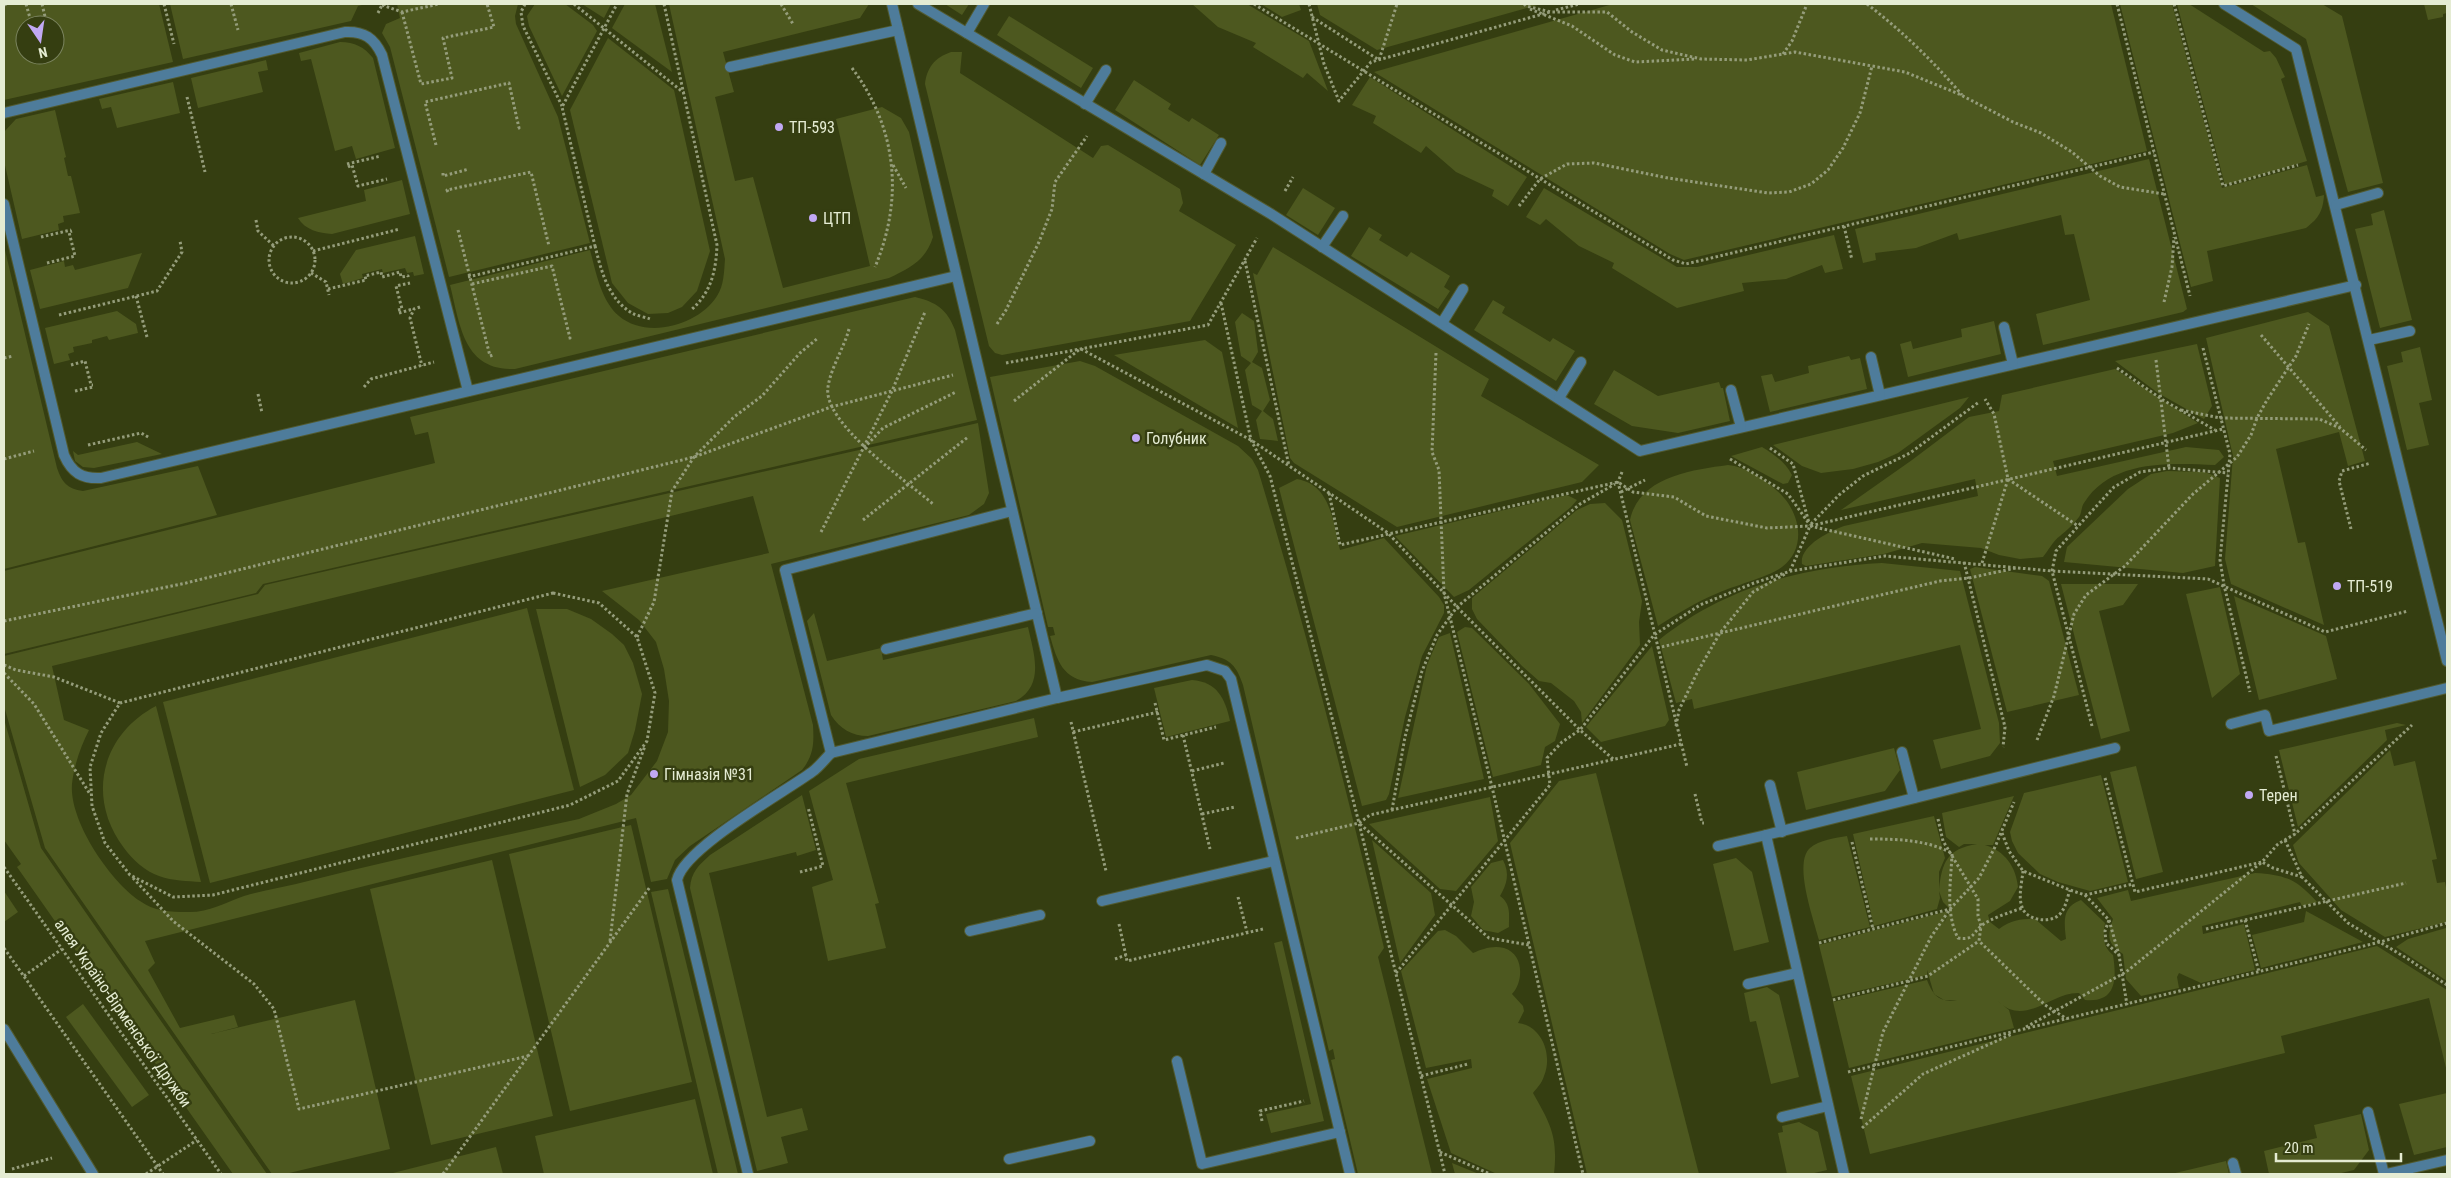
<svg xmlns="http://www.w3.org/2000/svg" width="2451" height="1178" viewBox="0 0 2451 1178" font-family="'Roboto Condensed',sans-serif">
  <rect width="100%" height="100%" fill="#353e11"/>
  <g fill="#4d581f" fill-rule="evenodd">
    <path d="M4 4H159L173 62 4 100ZM25 25H55V55H25Z"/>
    <path d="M170 4H366L358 6 351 21 183 59Z"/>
    <path d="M397 4H518L515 16 516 24 558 117 590 243 449 277 390 47 382 33 386 24 400 18Z"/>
    <path d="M535 4H565L593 25 597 31 562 96 529 26 527 16Z"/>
    <path d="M582 4H611L604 18Z"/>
    <path d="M625 4H655L672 72 612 28Z"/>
    <path d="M669 4H869L860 18 723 52 734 92 715 97 735 181 753 177 783 288 870 266 836 119 882 107 901 118 909 132 933 237C926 260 910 268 889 278L515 369C463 371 460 324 450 285L590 250C596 272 601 301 619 316 647 340 699 325 717 296 724 285 724 272 725 259Z"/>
    <path d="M945 4H969L962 15Z"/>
    <path d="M1192 4H1247L1309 41 1328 91 1307 73 1303 78 1253 47 1256 43 1218 27Z"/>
    <path d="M1261 4H1299L1301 10 1282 17Z"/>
    <path d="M1317 4H1541L1377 50 1320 15Z"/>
    <path d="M1613 4H2111L2147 151 1684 260 1670 254 1374 72Z"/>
    <path d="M2120 4H2172L2222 188 2307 165 2316 197 2324 195C2323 211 2319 218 2306 228L2207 251 2213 281 2191 287Z"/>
    <path d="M2177 4H2189L2264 52 2270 51 2276 58 2285 77 2281 79 2307 161 2225 185Z"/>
    <path d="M2251 4H2322L2342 16 2383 183 2348 192 2306 39Z"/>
    <path d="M2424 4H2447V13L2443 14V17L2428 20Z"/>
    <path d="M1009 16 1093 68 1081 88 997 35Z"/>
    <path d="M608 38 674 90 710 251 697 291 682 307 668 313 648 314 628 303 612 283 570 110Z"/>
    <path d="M340 42C355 42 364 47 373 58L395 148 356 159 352 146 335 151 311 59 301 61 299 53Z"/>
    <path d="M951 52H962L960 73 1093 158 1101 146 1108 145 1180 189 1183 203 1179 211 1236 245 1190 321 1002 355 995 353 989 346 925 84C927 68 934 58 951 52Z"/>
    <path d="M266 60 268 70 258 72 263 92 198 108 191 78Z"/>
    <path d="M1370 77 1527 177 1508 206 1492 196 1494 190 1456 172 1426 146 1421 153 1373 123 1376 116 1352 105Z"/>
    <path d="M1134 80 1171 104 1168 109 1189 122 1192 118 1219 135 1200 165 1115 110Z"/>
    <path d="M173 82 180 113 117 128 111 107 102 109 99 99Z"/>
    <path d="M55 110 66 157 64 158 68 176H71L80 213 63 216 64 222 58 224 59 230 22 239 4 161V132L16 119Z"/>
    <path d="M2149 159 2187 309 2183 312 2043 345 2036 314 2090 300 2074 234 2065 235 2061 215 1959 240 1957 233 1916 248 1875 253 1876 260 1863 263 1855 229Z"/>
    <path d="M402 180 410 214 332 234C319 233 305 230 298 218L366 201 364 190Z"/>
    <path d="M1303 188 1335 208 1318 235 1286 215Z"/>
    <path d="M1544 188 1677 267H1697L1834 235 1843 269 1825 273 1822 265 1786 279 1742 283 1744 291 1677 308 1612 268 1614 263 1579 246 1546 219 1540 225 1526 217Z"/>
    <path d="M2384 210 2412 320 2380 328 2355 229 2373 225 2371 214Z"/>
    <path d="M1369 227 1382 235 1379 240 1407 257 1411 252 1450 276 1444 287 1450 291 1438 309 1351 256Z"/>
    <path d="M415 236 424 274 414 276 413 272 407 273 405 268 383 273 382 269 362 274 363 278 343 284 340 274 356 250Z"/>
    <path d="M4 246 57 468C62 482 67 489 83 491L198 466 217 515 4 569Z"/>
    <path d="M1273 247 1489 379 1481 396 1599 465 1582 482 1397 527 1294 463 1290 458 1253 273 1257 275Z"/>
    <path d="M142 253 128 288 40 309 30 270 64 261 65 267 73 265 75 270Z"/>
    <path d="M915 297C936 302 947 309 955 330L977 420 263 584 256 593 4 654V571L435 463 428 432 415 435 410 417Z"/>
    <path d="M1493 300 1505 307 1502 313 1550 342 1553 338 1575 351 1556 381 1474 330Z"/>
    <path d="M117 311 136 324 138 333 109 340 107 336 92 340V343L73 347 74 352 68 354 70 360 54 364 45 328Z"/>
    <path d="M2308 312 2329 326 2365 461 2348 466 2339 432 2276 449 2298 543 2305 542 2324 625 2231 584 2225 559 2233 456 2206 338Z"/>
    <path d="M1242 313 1254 321 1258 352 1252 362 1262 368 1270 400 1263 411 1273 419 1278 441 1260 439 1256 420 1262 411 1252 405 1245 370 1251 363 1241 356 1235 322Z"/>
    <path d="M1994 321 2001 354 1908 377 1900 344 1911 341 1913 349 1962 337 1961 329Z"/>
    <path d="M1205 340 1222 352 1238 428 1114 355Z"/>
    <path d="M2197 344 2212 406 2204 419 2158 393 2115 361Z"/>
    <path d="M2420 347 2432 400 2419 403 2429 445 2407 450 2387 366 2403 362 2401 352Z"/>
    <path d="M1849 356 1851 360 1860 358 1867 389 1770 412 1761 376 1772 374 1775 382 1809 373 1808 366Z"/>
    <path d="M1080 361 1095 366 1238 446 1252 459 1258 470C1306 628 1346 788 1384 948L1378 957 1432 1174H1358L1331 1060 1335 1059 1333 1049 1329 1051 1243 685C1237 667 1231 659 1211 655L1092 682C1063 680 1057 661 1050 636L1055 635 1053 627H1048L990 377Z"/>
    <path d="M2115 369 2198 423 2173 433 2053 461 2057 476 2186 447 2219 450 2224 457 2215 465C2171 463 2111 459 2084 503 2081 507 2082 513 2079 517 2073 525 2067 530 2060 536 2053 541 2048 551 2043 557L2020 559 1999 555 1981 548 1922 543 1884 554 1806 566 1802 564C1799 546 1830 531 1844 526L1978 496 1975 479 1841 510 1912 460 1969 417 1999 411 2002 395Z"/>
    <path d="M1614 370 1658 396 1719 382 1721 388H1723L1730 421 1678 433 1632 426 1594 404Z"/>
    <path d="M1969 397 1960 408 1898 453 1878 462 1853 469 1821 473 1802 466 1773 445Z"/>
    <path d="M978 423 989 493 984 504 969 515 771 564 813 725C814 743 814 755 802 770L690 846 675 860 667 879 651 882 636 818 145 941 155 963 148 970 180 1028 234 1015 238 1027 211 1034 355 1000 390 1149 285 1174H272L45 848 4 706V656L258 594 265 585ZM753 496 769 553 602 591 639 620 656 642 664 669 669 701 668 732 657 761 631 795 616 804 579 819C485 840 390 860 296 884 279 888 261 891 244 896 225 903 207 913 187 912 171 912 153 911 140 901 110 881 69 821 72 784 74 765 81 746 89 730L64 720 52 666Z"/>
    <path d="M137 442 162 454 94 468 83 467 75 461 73 451 78 455Z"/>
    <path d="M1762 447C1775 455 1785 462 1792 475L1788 483 1783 484 1731 456Z"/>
    <path d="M1728 465C1749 467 1776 486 1788 503 1802 524 1803 551 1782 567 1771 576 1733 586 1718 593 1696 602 1677 614 1658 626L1630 520C1639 477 1691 470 1728 465Z"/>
    <path d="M2167 471 2205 472 2220 478 2215 566 2183 573 2064 562 2067 547 2128 489 2151 474Z"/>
    <path d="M1297 479C1331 485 1333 522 1340 550L1384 538 1439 597 1444 605V613L1422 656 1405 717 1389 794 1386 800 1362 806 1279 488Z"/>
    <path d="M1567 495 1577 500 1571 507 1469 590 1454 597 1395 536Z"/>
    <path d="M1605 503 1622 520 1642 601 1639 622 1640 645 1582 723 1581 712 1574 701 1551 683 1539 681 1522 666 1477 619 1472 609V598L1577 510 1590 504Z"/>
    <path d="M1882 563 1960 571 1999 723 2000 743 1990 756 1941 769 1933 740 1981 729 1960 645 1694 709 1692 699 1676 703 1659 640C1723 588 1801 567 1882 563Z"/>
    <path d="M1975 567 2042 576 2049 581 2079 695 2007 712 1970 569Z"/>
    <path d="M2061 584H2138L2123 605 2099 611 2130 731 2101 739Z"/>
    <path d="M2220 587 2240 674 2212 698 2186 594Z"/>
    <path d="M2234 596 2326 636 2337 679 2259 700Z"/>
    <path d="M527 608 574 790 210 883 163 702Z"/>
    <path d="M536 609H567L591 619 612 634 624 645 633 663 642 694 635 730 628 753 605 775 580 787Z"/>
    <path d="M814 613 827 661 881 648 883 660 1028 627C1034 654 1045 685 1016 701L868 736C852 736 840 729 831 715L807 621Z"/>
    <path d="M1465 627 1472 628 1529 684 1560 724 1555 741 1545 747 1541 765 1493 777 1457 632Z"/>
    <path d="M1450 633 1484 779 1398 798 1427 665 1439 637Z"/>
    <path d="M1652 646 1669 720 1665 726 1601 742 1586 727Z"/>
    <path d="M1192 680C1217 682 1225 698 1230 721L1166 737 1154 688Z"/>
    <path d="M156 706 201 882C187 881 173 881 159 876 146 872 132 859 124 848 86 798 101 735 156 706Z"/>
    <path d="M1034 718 1038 737 846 783 879 903 875 904 886 948 828 961 812 887 833 880 809 791 859 759Z"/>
    <path d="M4 719 41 848 267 1174H233L147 1052 152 1048 130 1018 125 1021 17 867 21 864 4 840Z"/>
    <path d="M2397 723 2406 725 2385 730 2387 740 2298 827 2279 750Z"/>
    <path d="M1894 748 1900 770 1885 791 1806 810 1797 772Z"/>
    <path d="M2390 750 2394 766 2415 761 2437 859 2432 860 2437 883 2445 882 2447 893V922L2385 937 2341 910 2299 863 2293 845Z"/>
    <path d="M2136 766 2163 872 2136 879 2110 772Z"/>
    <path d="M1596 773 1699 1174H1587L1510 843 1559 781Z"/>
    <path d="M2101 775 2128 882 2090 891 2058 882 2040 874 2018 853 2012 841 2010 832 2024 793Z"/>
    <path d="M802 795 816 850 797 856 796 852 709 873 767 1117 802 1108 808 1130 781 1137 788 1163 757 1171 690 888C691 872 699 865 710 855Z"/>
    <path d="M2014 796 1993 845H1985C2005 851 2016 867 2018 887L2010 901 1988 915 1990 922 1999 929C2011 920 2020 919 2035 919L2061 941 2066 939C2064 921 2062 907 2081 900L2105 923C2103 936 2102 946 2113 955 2117 980 2116 1003 2085 1000L2079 993C2055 992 2034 1018 2009 1009 2005 1007 2000 1003 1996 1000L2009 1010 2014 1028 1849 1068 1833 1002 1927 980C1933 996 1940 1003 1957 1000H1944L1934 994 1927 970V975L1832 997 1819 945 1948 911 1944 924 1950 909 1943 902 1939 891 1940 898 1937 909 1874 926 1853 834 1934 816 1945 858 1939 872V890C1942 862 1947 849 1977 844H1964L1959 847 1946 837 1942 813Z"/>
    <path d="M1490 797 1498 841 1456 891 1440 889 1369 824Z"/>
    <path d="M631 825 692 1082 570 1111 509 854Z"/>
    <path d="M1847 836 1870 927 1819 940C1814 920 1793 863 1810 848 1819 840 1836 838 1847 836Z"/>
    <path d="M1372 840 1431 893 1435 915 1400 963Z"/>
    <path d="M1736 858 1752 872 1769 942 1734 951 1713 864Z"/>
    <path d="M492 860 553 1116 431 1145 370 889Z"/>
    <path d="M1503 860C1510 874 1507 884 1500 896 1511 904 1509 914 1509 927L1498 933 1483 930 1471 916 1474 902 1471 887 1491 863Z"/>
    <path d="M2255 873C2286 875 2296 879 2317 902L2302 906 2300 902 2202 926 2203 934 2244 924 2255 970 2201 983 2179 973 2177 977 2179 988 2141 996 2126 979 2123 954C2107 943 2107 937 2113 919L2097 898 2128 890 2131 901Z"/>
    <path d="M668 889 738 1174H718L651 892Z"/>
    <path d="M4 891 18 912 4 922Z"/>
    <path d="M2306 911 2363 942 2261 968 2252 935 2304 922Z"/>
    <path d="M2446 928 2447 981 2396 947 2408 939Z"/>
    <path d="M1445 930 1456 936 1473 953C1482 949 1493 945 1504 948 1524 954 1524 981 1512 994L1523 1006 1524 1011 1518 1023C1542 1026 1553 1055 1544 1076 1542 1083 1537 1088 1533 1093 1551 1125 1558 1137 1554 1174H1497L1451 1153 1427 1079 1472 1068 1471 1059 1426 1068 1401 971 1438 931Z"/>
    <path d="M1282 941 1324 1121 1271 1133 1266 1114 1311 1104 1274 943Z"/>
    <path d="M2377 946 2447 990V1072L2429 998 2281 1036 2285 1053 1870 1154 1851 1076Z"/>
    <path d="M1767 987 1779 995 1799 1077 1771 1084 1756 1021 1750 1022 1744 993Z"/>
    <path d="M83 1004 149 1095 132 1107 66 1017Z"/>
    <path d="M2447 1093V1147L2414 1155 2399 1104Z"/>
    <path d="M695 1099 713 1174H544L535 1136Z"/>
    <path d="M2361 1114 2369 1150 2354 1170 2337 1174H2269L2264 1151 2317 1138 2314 1125Z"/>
    <path d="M1799 1122 1818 1132 1827 1170 1810 1174H1787L1778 1133 1783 1132 1782 1126Z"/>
    <path d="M496 1147 503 1174H389Z"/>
    <path d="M2226 1161 2229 1174H2171Z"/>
    <path d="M1452 1163 1479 1174H1455Z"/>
  </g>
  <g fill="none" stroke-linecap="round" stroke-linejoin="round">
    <defs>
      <g id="service">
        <path d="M892 4 1057 698"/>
        <path d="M918 4 1271 214 1640 451 2356 285"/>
        <path d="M2224 4 2296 49 2447 661"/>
        <path d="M967 33 984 4"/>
        <path d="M730 67 898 30"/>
        <path d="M1085 104 1106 70"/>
        <path d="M4 113 345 32C364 31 374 38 382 55L468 391"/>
        <path d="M1204 174 1221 143"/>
        <path d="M4 204 64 455C72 473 82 479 101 478L956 276"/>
        <path d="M2336 205 2378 193"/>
        <path d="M1322 247 1343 216"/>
        <path d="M1442 323 1463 289"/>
        <path d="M2004 327 2013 364"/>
        <path d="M2369 340 2410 331"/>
        <path d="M1871 357 1880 395"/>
        <path d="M1731 390 1741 427"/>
        <path d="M1559 398 1581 362"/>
        <path d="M1012 511 785 570 831 753 1057 698 1207 665 1225 671 1231 679 1350 1174"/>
        <path d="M886 649 1037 613"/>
        <path d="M2231 724 2265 715 2269 731 2447 688"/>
        <path d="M1902 752 1914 798"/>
        <path d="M1770 785 1782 832"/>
        <path d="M1718 846 1766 835"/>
        <path d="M1102 901 1274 861"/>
        <path d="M970 931 1040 915"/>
        <path d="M1748 984 1797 973"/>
        <path d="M4 1029 93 1174"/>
        <path d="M1177 1061 1202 1164 1340 1132"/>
        <path d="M2368 1112 2384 1174"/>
        <path d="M1782 1117 1828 1106"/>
        <path d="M1009 1159 1090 1141"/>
        <path d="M2233 1163 2236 1174"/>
        <path d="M748 1174 677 880C684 848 783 793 812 772 819 767 825 759 831 753"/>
        <path d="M1844 1174 1766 835 2115 748"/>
        <path d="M2386 1174 2447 1160"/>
      </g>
    </defs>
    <use href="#service" stroke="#515a30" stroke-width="12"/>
    <g stroke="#959d7b" stroke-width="3" stroke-dasharray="2.5 2.5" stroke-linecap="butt">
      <path d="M26 4 32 25"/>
      <path d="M42 4 47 25"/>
      <path d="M164 4 174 44"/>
      <path d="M231 4 238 30"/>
      <path d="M525 4 521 12 523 26 562 106"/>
      <path d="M574 4 684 93"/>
      <path d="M664 4 717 245C716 271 711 293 691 310"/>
      <path d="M781 4 793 24"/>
      <path d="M1254 4 1673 260 1686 264 2154 152"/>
      <path d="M1309 4 1324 64 1339 101 1371 62 1550 12"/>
      <path d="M1524 4 1526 6 1551 12H1607L1632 32 1662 50 1701 59 1747 60 1795 52 1905 72 1959 94 2013 122 2041 133 2072 152 2100 176 2120 187 2164 194"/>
      <path d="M1867 4C1902 31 1933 61 1962 95"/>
      <path d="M2117 4 2190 296"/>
      <path d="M2174 4 2223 186 2298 165"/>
      <path d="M4 5 8 4"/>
      <path d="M382 5 402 12 439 4"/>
      <path d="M1530 9 1572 26 1615 55 1635 62 1695 59"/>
      <path d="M1556 10 1579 4"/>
      <path d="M402 12 421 84 452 78 443 38 494 27 487 4"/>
      <path d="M378 13 382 5 387 4"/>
      <path d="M1312 17 1379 60 1397 4"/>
      <path d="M1783 54 1792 41 1807 4"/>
      <path d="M852 68C897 128 904 198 875 267"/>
      <path d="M187 97 205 172"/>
      <path d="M436 145 425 102 509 83 519 128H516"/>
      <path d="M347 164 381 156"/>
      <path d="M893 165 906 188"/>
      <path d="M348 167 352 165 358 186 387 179"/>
      <path d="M443 173V176L469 169"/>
      <path d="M1285 191 1293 177"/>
      <path d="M448 192 447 190 531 172 549 246"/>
      <path d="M1519 206 1540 179 1567 164 1594 163 1668 178 1768 193 1789 192 1811 184 1828 170 1843 148 1860 113 1872 66"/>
      <path d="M256 220 258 231 274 246"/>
      <path d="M1844 226 1852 260"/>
      <path d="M458 230 490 356 493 355"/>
      <path d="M41 237 71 230"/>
      <circle cx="292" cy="260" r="23"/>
      <path d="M595 246C601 270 608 299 632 313 637 316 645 317 650 319"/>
      <path d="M313 251 400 229"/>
      <path d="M1245 261 1289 466"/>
      <path d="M47 263 75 256 69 232 72 231"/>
      <path d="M311 273 326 282 329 295"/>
      <path d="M468 277 595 246 562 107 617 4"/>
      <path d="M472 284 552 266 570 338H568"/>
      <path d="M328 289 366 280 365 276 381 272 382 277 400 272 401 277 408 276V277"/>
      <path d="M136 296 147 337"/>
      <path d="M2164 302 2172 267 2174 237"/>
      <path d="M1221 303 1251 440 1270 476 1359 823 1445 1174"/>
      <path d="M420 307 414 309 410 318 422 366"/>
      <path d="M398 310 402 309 396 286 410 283"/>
      <path d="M399 313 413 309"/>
      <path d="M59 315 157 291 182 252 180 241"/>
      <path d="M997 324 1006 310 1039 242 1052 209 1055 182 1087 136"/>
      <path d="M849 329C844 348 831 367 828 387 822 423 908 482 933 504"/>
      <path d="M2261 335 2340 427"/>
      <path d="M2203 348 2230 454 2220 560 2224 585 2250 692"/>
      <path d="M1081 349 1251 440 1388 533 1457 607 1580 730 1613 759"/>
      <path d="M1436 353 1432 452 1439 470 1444 593 1492 787 1583 1174"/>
      <path d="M4 358 13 356"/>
      <path d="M2156 360 2169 468"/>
      <path d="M1006 363 1208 325 1257 238"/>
      <path d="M71 365 85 361 91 385H93"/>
      <path d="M2117 368 2163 400 2215 430"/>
      <path d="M364 387 371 379 434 362"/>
      <path d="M75 391 93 387"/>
      <path d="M258 394 262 413"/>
      <path d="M1014 401 1080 349"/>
      <path d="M2181 410 2220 418 2319 419 2340 428 2366 450"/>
      <path d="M88 445 141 433 150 438"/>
      <path d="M864 448 883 428 956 392"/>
      <path d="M1770 448 1793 464 1809 523"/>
      <path d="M4 459 34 451"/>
      <path d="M1730 459 1788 494 1810 525"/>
      <path d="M1622 472 1618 482 1687 767"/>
      <path d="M2008 479 2078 526"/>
      <path d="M1621 492 1645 480"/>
      <path d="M1329 493 1340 545 1618 482 1633 492 1674 497 1706 516 1767 528 1810 526 1955 559"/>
      <path d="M863 520 968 437"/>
      <path d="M1811 524 1839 495 1863 476 1910 453 1979 402"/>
      <path d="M2351 529 2339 481 2342 471 2371 463"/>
      <path d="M821 532 892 391 925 312"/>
      <path d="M1964 562 2005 727 2003 747"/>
      <path d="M1982 563 2008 479 1994 414 1985 399"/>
      <path d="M1790 571 1810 526 2223 429"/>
      <path d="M553 593 599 603 637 637 655 693 647 741 618 781 570 805 213 895 173 897 130 875 105 843 92 806 90 767 101 733 120 703Z"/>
      <path d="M4 621 186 583 694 457 831 407 953 375"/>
      <path d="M637 637 654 602 672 491 694 457 734 417 762 396 800 353 818 338"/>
      <path d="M1657 648 1940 581 1969 578 2016 568"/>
      <path d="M4 665 16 670 54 677 120 703"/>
      <path d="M4 673 34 704 90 794"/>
      <path d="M1155 703 1164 740 1216 727"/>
      <path d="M1071 722 1106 871"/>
      <path d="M1676 726 1679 710 1698 671 1720 633 1753 592 1785 574"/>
      <path d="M2092 726 2052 571 2056 551 2080 524 2114 487 2140 472 2169 468 2228 473"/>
      <path d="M1073 732 1158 712"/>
      <path d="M1183 735 1210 849"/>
      <path d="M2037 740 2054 696 2074 614 2086 595 2125 566 2193 494 2237 457 2251 435 2257 418 2267 400 2296 356 2309 324"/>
      <path d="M2276 756 2295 834"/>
      <path d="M1192 771 1224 763"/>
      <path d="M2105 778 2135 892 2262 862 2278 844 2295 834 2412 725"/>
      <path d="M1695 794 1702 823H1704"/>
      <path d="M1392 810 1405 737 1422 671 1437 635 1457 607 1580 504 1615 484"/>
      <path d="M1202 814 1235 807"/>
      <path d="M1938 819 1943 841 1978 899V916L1981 926 1979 941 2045 1005 2067 1019"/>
      <path d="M1360 824 1489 938 1529 945"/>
      <path d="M2002 833 2009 851 2023 871 2070 890 2085 895 2133 884"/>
      <path d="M1296 838 1359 823 1370 815 1681 744"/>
      <path d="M1870 839C1899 839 1926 840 1952 853"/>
      <path d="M2285 840 2302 877 2348 923 2408 959 2447 985"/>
      <path d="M1852 842 1873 929"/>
      <path d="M1952 854C1951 881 1945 913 1958 938 1974 940 1971 935 1981 926 1989 919 2011 912 2022 908"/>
      <path d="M4 867 221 1174"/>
      <path d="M2023 871C2022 882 2018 896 2022 907 2026 920 2049 924 2059 915 2066 908 2067 898 2070 890"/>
      <path d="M800 872 823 866 808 807"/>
      <path d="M133 878 173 921 254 984 274 1009 299 1109 528 1056"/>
      <path d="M2085 895 2109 920 2105 931 2106 943 2119 955 2127 1005"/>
      <path d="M1238 897 1247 932"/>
      <path d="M2109 920 2119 955"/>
      <path d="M2245 920 2259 972"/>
      <path d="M1119 924 1127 961 1263 929"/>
      <path d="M2206 929 2406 883"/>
      <path d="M610 941 627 794 645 746"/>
      <path d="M1819 943 1950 909"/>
      <path d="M4 948 163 1174"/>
      <path d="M1115 959 1126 955"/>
      <path d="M1396 973 1550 785 1547 758 1562 742 1580 730 1654 635 1700 605 1754 583 1791 571 1885 556 2052 571 2208 579 2325 632 2408 611"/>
      <path d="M24 976 62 949"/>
      <path d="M1833 1000 1928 976 1979 941"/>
      <path d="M2026 1027 2126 972 2262 862 2273 868 2302 877"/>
      <path d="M1848 1072 2380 942 2447 923"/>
      <path d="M1421 1076 1468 1064"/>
      <path d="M1861 1119 1883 1032 1931 937 1950 909 1979 878 1995 847 2014 802"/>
      <path d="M1262 1121 1260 1111 1304 1101"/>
      <path d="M1862 1128 1923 1074 2012 1034"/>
      <path d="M1440 1152 1490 1174"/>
      <path d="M12 1169 52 1158"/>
      <path d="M146 1174 197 1140"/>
      <path d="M443 1174 650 887"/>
    </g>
    <use href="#service" stroke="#4e7c9b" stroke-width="10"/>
  </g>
  <g fill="#c1a8f3" stroke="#353e11" stroke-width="2">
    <circle cx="779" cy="127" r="5"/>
    <circle cx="813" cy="218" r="5"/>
    <circle cx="1136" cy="438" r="5"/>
    <circle cx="2337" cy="586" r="5"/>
    <circle cx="654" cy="774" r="5"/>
    <circle cx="2249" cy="795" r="5"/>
  </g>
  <g text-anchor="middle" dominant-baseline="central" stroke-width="5" stroke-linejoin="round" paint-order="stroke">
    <g font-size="16" fill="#e5ecd3" stroke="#353e11" text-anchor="start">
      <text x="789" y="127">ТП-593</text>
      <text x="823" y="218">ЦТП</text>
      <text x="1146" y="438">Голубник</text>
      <text x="2347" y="586">ТП-519</text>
      <text x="664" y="774">Гімназія №31</text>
      <text x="2259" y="795">Терен</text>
    </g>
    <g font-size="16" fill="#e5ecd3" stroke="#353e11">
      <text transform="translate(123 1013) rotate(55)">алея Україно-Вірменської Дружби</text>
    </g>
  </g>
  <rect width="2451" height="1178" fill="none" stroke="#e5ecd3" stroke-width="10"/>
  <g transform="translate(40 40) rotate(167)"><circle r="24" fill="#353e11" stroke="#7b845f"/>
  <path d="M0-4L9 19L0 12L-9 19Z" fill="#c1a8f3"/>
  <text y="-8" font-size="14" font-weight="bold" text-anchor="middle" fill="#e5ecd3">N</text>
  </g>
  <path d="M2276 1153v8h125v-8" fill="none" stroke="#e5ecd3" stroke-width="2.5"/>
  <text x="2284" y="1153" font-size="15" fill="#e5ecd3" stroke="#353e11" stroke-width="4" paint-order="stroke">20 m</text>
</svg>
